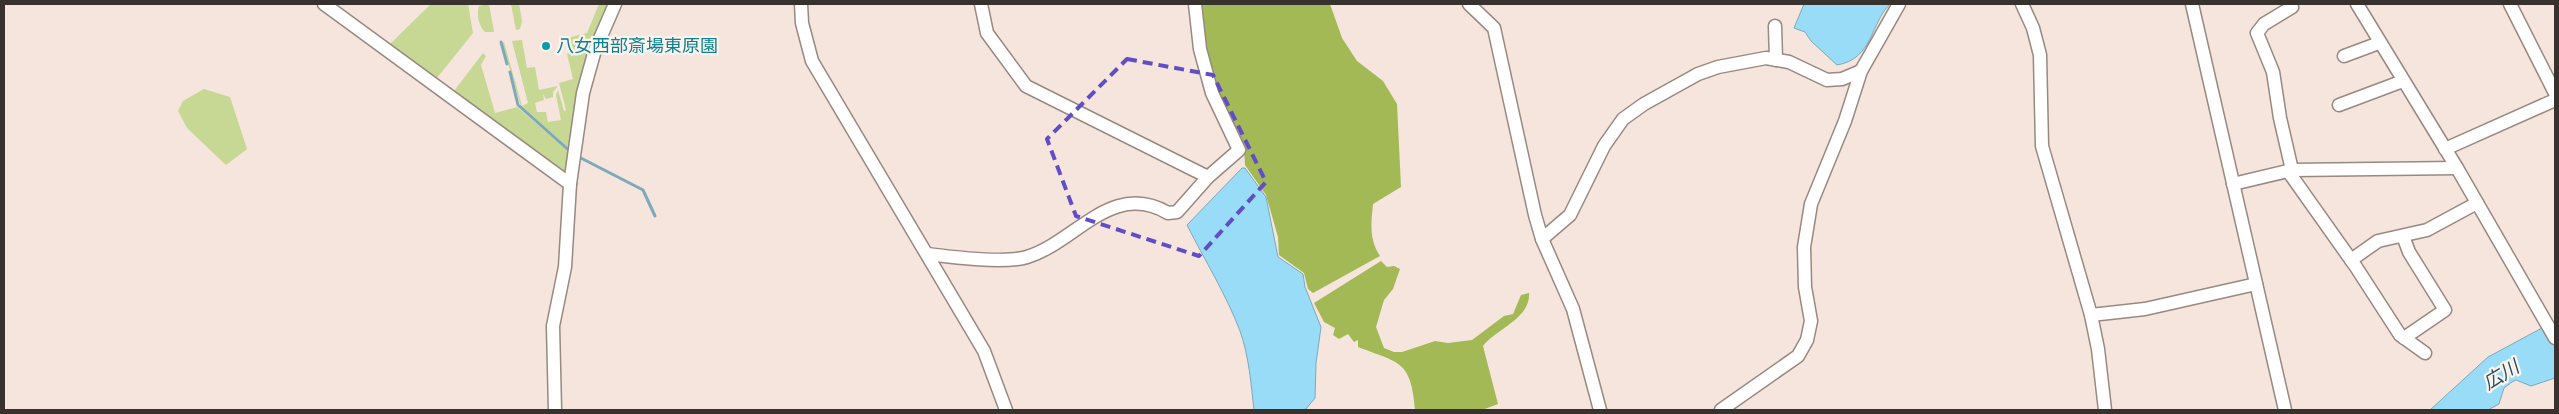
<svg xmlns="http://www.w3.org/2000/svg" width="2559" height="414" viewBox="0 0 2559 414" font-family="'DM Sans','Noto Sans JP',sans-serif">
  <rect width="100%" height="100%" fill="#f5e5dc"/>
  <g fill="#c6d894">
    <path d="M431 4H468L473 33 437 78 390 44Z"/>
    <path d="M489 4 494 32H485C479 26 476 15 479 6Z"/>
    <path d="M511 4H519L522 21 520 29 516 30Z"/>
    <path d="M599 4H611L571 150 521 107 502 43 504 42 522 106 528 103 512 41 522 40 527 68 535 67 539 90 558 86 553 92V97L546 99 543 94 544 100 535 103 537 112H546L548 122 561 120 556 95 558 90 564 111 566 110 559 83 573 79 567 54 569 53 567 38 587 33Z"/>
    <path d="M483 53 486 56 481 65 495 113 517 107 571 153 568 172 564 174 454 91Z"/>
    <path d="M204 89 230 97 247 149 226 165 187 128 178 111 183 101Z"/>
  </g>
  <g fill="#a2b956">
    <path d="M1202 4H1330L1342 38 1357 61 1383 81 1397 104 1401 187 1373 204C1371 224 1369 239 1380 256L1313 293 1308 289 1304 273 1279 255 1278 237 1266 195 1245 165 1244 149 1215 92 1205 47Z"/>
    <path d="M1381 261 1387 267 1394 266 1400 269 1393 289 1384 300 1376 327 1384 348 1394 352H1402L1435 341 1448 343 1472 340 1504 316 1513 314 1521 295 1529 293C1531 318 1496 329 1483 346L1498 404 1482 410H1413L1415 409C1411 360 1399 363 1358 347V340L1354 342 1348 334 1339 339 1333 335 1335 328 1324 322 1314 303Z"/>
  </g>
  <g fill="#99dcf7" stroke="#7ca9bb">
    <path d="M1804 4H1890C1870 24 1873 59 1837 65L1811 41 1805 32 1794 28Z"/>
    <path d="M1242 168H1245L1266 197 1278 257 1303 274 1305 287 1321 327 1316 363 1315 398 1306 409 1302 410H1254C1251 384 1249 356 1240 331 1226 294 1205 261 1187 225Z"/>
    <path d="M2555 321V378L2531 386 2516 380 2512 382 2504 388 2499 404 2488 410H2430L2488 357Z"/>
  </g>
  <g fill="none" stroke-linecap="round" stroke-linejoin="round">
    <g stroke="#7ca9bb" stroke-width="3">
      <path d="M501 42 507 64"/>
      <path d="M510 72 518 105 571 152"/>
      <path d="M577 156 643 190 655 216"/>
    </g>
    <defs>
      <g id="minor">
        <path d="M324 4 570 184"/>
        <path d="M801 4 802 23 812 61 984 351 1006 410"/>
        <path d="M981 4 987 33 1026 86 1208 177"/>
        <path d="M1469 4 1494 28 1535 215 1542 239 1573 309 1600 410"/>
        <path d="M2022 4 2033 28 2040 55 2042 146 2091 315 2098 349 2105 410"/>
        <path d="M2192 4 2285 410"/>
        <path d="M2291 4 2292 7 2264 24 2257 33 2273 72 2280 118 2292 170"/>
        <path d="M2357 4 2457 168 2555 338"/>
        <path d="M2510 4 2555 93"/>
        <path d="M1775 26 1776 60"/>
        <path d="M2344 56 2379 43"/>
        <path d="M2339 105 2403 81"/>
        <path d="M2445 149 2555 100"/>
        <path d="M2288 171 2356 267 2400 335 2425 353"/>
        <path d="M2233 184 2292 170 2457 168"/>
        <path d="M2403 236 2409 252 2445 310 2404 338"/>
        <path d="M1542 239 1570 215 1604 146 1623 119 1644 104 1698 74 1718 67 1766 58 1789 62 1827 80 1842 79 1861 71"/>
        <path d="M927 254C951 257 1004 264 1027 257 1076 242 1112 180 1168 213L1177 212 1208 177 1239 150 1212 93 1200 49 1195 4"/>
        <path d="M2351 260 2378 241 2427 230 2477 203"/>
        <path d="M2091 315 2145 309 2256 284"/>
        <path d="M555 410 553 326 565 267 570 184 583 93 595 50 615 4"/>
        <path d="M1721 410 1798 356 1807 340 1811 321 1805 287 1804 247 1811 204 1845 121 1861 71 1899 4"/>
      </g>
    </defs>
    <use href="#minor" stroke="#988981" stroke-width="15"/>
    <use href="#minor" stroke="#fff" stroke-width="12"/>
  </g>
  <path fill="none" stroke="#604ec7" stroke-width="4" stroke-dasharray="10 6" stroke-linejoin="round" d="M1127 59 1213 75 1266 182 1199 256 1076 216 1047 139Z"/>
  <circle fill="#0f9aa8" stroke="#fdf3ee" stroke-width="2" cx="546" cy="46" r="5"/>
  <g text-anchor="middle" dominant-baseline="central" stroke-width="4.5" stroke-linejoin="round" paint-order="stroke">
    <g font-size="18" fill="#0d838f" stroke="#fdf3ee" text-anchor="start">
      <text x="556" y="46">八女西部斎場東原園</text>
    </g>
    <g font-size="19" font-style="italic" fill="#1e5466" stroke="#fdf3ee">
      <text transform="translate(2501 375) rotate(-31)">広川</text>
    </g>
  </g>
  <rect width="2559" height="414" fill="none" stroke="#38322e" stroke-width="10"/>
</svg>
